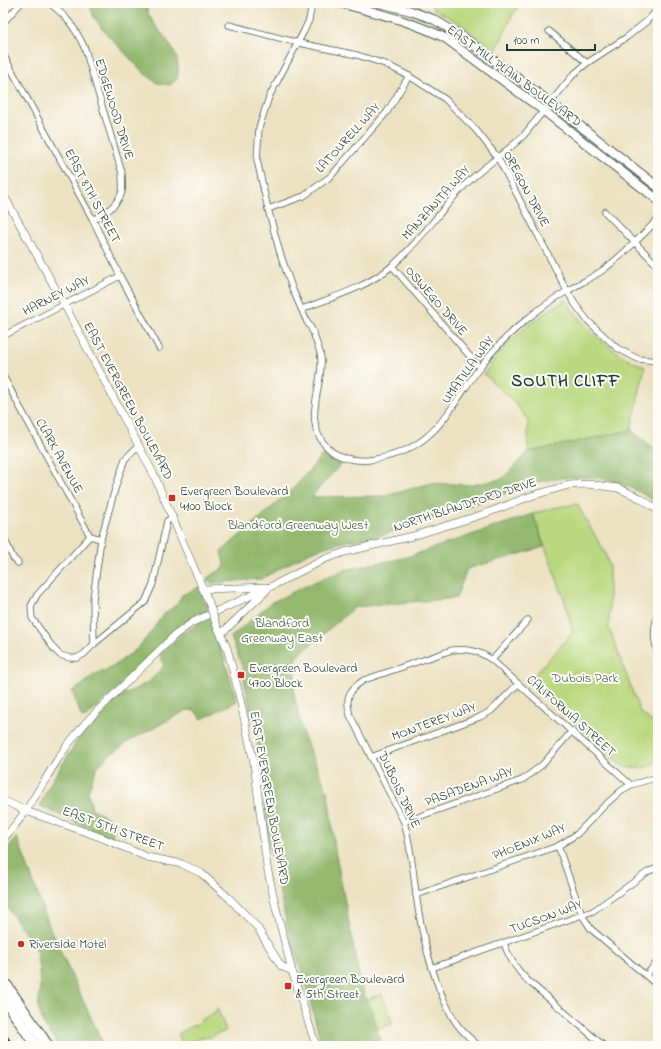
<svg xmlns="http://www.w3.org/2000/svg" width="661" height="1049" viewBox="0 0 661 1049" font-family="'Indie Flower',sans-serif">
  <rect width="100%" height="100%" fill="#fdfcf7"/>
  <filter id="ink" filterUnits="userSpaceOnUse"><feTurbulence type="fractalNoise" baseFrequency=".025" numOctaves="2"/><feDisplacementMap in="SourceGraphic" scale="8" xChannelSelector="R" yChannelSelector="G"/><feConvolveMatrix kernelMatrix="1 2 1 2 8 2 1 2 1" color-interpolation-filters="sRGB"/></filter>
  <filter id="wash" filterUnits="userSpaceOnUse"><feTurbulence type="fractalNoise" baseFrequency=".012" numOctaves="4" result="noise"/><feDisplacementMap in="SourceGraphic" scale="16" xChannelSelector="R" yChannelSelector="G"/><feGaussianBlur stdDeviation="0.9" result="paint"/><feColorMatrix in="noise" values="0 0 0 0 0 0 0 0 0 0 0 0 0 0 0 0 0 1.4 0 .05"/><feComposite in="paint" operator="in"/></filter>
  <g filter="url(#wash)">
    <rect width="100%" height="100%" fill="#ece2c2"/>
    <g fill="#bad87f" stroke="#6c8a5a">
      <path d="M433 3H521L513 14 496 51 459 23 432 8Z"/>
      <path d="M566 300C587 331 610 352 645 367L631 430 528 452V421L516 404 484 374C507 339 530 322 566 300Z"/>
      <path d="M577 504 605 553 609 565V628L640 712 658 727V761C646 770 633 770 620 765L529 681 573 632 564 599 533 514 552 508Z"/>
      <path d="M382 994 393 1024 378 1029 368 999Z"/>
      <path d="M217 1008 226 1030 224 1032 219 1033 211 1037 201 1038 184 1046 178 1034 192 1026H195L201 1020 214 1013Z"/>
    </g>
    <g fill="#93b86e" stroke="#597a51">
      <path d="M89 3H146C147 7 147 12 149 15 161 37 184 51 177 79L170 85 157 83 144 73 105 32 94 17Z"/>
      <path d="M631 430 658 451V503C649 498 640 492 631 488 601 474 570 475 538 482L400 530 379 536 346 541 319 549 308 553 261 579 212 583 206 579 225 567 221 552 295 487 323 454 341 464 311 497 385 496 432 483 472 485 502 479 528 452Z"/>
      <path d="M533 514 544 547 467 569 456 598 355 607 296 657 294 695 303 734 328 793 335 850 361 985 383 1046H322L305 982 289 933 269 847 263 771 244 680 245 674 231 637 272 602 325 577 342 571 357 567 394 560 407 557Z"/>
      <path d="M199 587 208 610 197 618 86 717 82 718 72 691 81 686 95 674 111 668 137 649 151 632 163 615 178 603 182 595Z"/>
      <path d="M211 615 237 701 202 719 195 711 187 710 131 740 108 756 96 769 88 792 92 809 114 821 112 839 40 806 47 789 81 735 97 721 119 697 149 682 164 666 160 655 181 635Z"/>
      <path d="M17 837 51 931 104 1046H59L44 1025 38 1007 40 989 39 970 36 949 7 907 3 900V853Z"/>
    </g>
  </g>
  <g filter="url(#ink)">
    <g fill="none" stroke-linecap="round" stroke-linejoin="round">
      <defs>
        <g id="minor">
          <path d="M49 3C67 16 76 29 85 49L122 173C122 178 123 186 122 192 117 206 105 213 93 220"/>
          <path d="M312 3 309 20 304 31 269 97 259 128 257 160 268 209 280 253 292 288 307 322C312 328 314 334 316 341 318 347 321 353 321 359 323 388 301 423 328 448 339 459 354 461 369 460 434 452 446 413 480 367 492 351 505 338 520 325 535 312 551 300 569 290 580 283 592 278 603 270 623 255 641 237 658 219"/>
          <path d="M3 23 21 3"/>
          <path d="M229 25 299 43 357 55 385 64 409 76 445 99 476 130 498 158 567 291 575 304 587 320 617 348 638 359 658 361"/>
          <path d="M549 31 587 63"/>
          <path d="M3 54 93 220 120 276 159 348"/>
          <path d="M268 209 304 196 331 176 387 112 409 76"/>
          <path d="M605 212 658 266"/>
          <path d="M392 266 480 368"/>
          <path d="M302 309C333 297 366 288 392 266 420 242 440 210 466 184 484 166 506 153 524 135L573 75 587 63 627 37 647 21 658 9"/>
          <path d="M3 336 120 276"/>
          <path d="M3 376 90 536 101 539"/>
          <path d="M3 535 13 558 18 563"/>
          <path d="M90 536 37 595 31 606 32 618 54 649 60 655 70 658H77L84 654 94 644 145 602 153 584 167 521 173 517"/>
          <path d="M658 613C654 626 653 640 658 653"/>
          <path d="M94 644 93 599 101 539 115 489 125 459 135 449 139 446"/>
          <path d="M492 660 528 620"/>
          <path d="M371 757 480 717 491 711 518 684"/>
          <path d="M404 822 522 780 542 765 572 731"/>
          <path d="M558 846 582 915 591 929 658 986"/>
          <path d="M416 895 558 846 577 834 605 805 622 790 631 785 658 777"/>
          <path d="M504 943C509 959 516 969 527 980L604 1046"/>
          <path d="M432 968 593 911 649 871 658 868"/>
          <path d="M646 975 658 961"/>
          <path d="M479 1046C473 1041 466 1035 461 1029 453 1021 449 1010 444 1000 429 966 421 931 416 894 413 870 411 846 404 822L350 715C345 698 348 690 364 680L452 650C468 648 479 651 492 660L631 785"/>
        </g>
        <g id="tertiary">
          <path d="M3 194 64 304 154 475 209 603"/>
          <path d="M203 589 266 587"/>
          <path d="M216 624 227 648 238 690 254 763 267 867 276 908 292 971 316 1046"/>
          <path d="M221 634 266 591"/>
          <path d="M3 800 26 811 100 837 147 857 182 864 201 873 229 898 257 927 281 966 292 971"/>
          <path d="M3 839C25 816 39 789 56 762 65 747 76 734 88 720L175 635 193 622 270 587 325 559 345 552 413 536 484 514 531 496 569 485 587 484 618 488 640 498 658 510"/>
        </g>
        <g id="secondary">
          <path d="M340 3C376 13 412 21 445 38L544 111 658 200"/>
          <path d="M379 3 411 11 433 19 460 35 551 103 658 187"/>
        </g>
        <g id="motorway">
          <path d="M3 980 48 1046"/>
          <path d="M3 997 36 1046"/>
        </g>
      </defs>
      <use href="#minor" stroke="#3e5649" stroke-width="7"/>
      <use href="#tertiary" stroke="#3e5649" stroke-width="8"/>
      <use href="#secondary" stroke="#3e5649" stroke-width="10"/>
      <use href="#motorway" stroke="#3e5649" stroke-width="12"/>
      <use href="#minor" stroke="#fff" stroke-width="5.5"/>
      <use href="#tertiary" stroke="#fff" stroke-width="7"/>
      <use href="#secondary" stroke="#fff" stroke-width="8"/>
      <use href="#motorway" stroke="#fff" stroke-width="10"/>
      <defs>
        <path id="rail" d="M3 1032 12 1046"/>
      </defs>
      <use href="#rail" stroke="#1f3d34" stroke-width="3.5"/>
      <use href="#rail" stroke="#fdfcf7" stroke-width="2" stroke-dasharray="6" stroke-linecap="butt"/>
      <defs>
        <path id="tertiary-bridge" d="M209 603 216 624"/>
      </defs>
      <use href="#tertiary-bridge" stroke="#3e5649" stroke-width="8" stroke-linecap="butt"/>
      <use href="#tertiary-bridge" stroke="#fff" stroke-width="7"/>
    </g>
  </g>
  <g fill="#c8321e" stroke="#fdfcf7" stroke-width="1.5">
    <rect x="168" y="494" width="8" height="8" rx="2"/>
    <rect x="237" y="671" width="8" height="8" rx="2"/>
    <circle cx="21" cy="944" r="4"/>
    <rect x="284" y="982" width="8" height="8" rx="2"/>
  </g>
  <g text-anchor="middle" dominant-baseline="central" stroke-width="4" stroke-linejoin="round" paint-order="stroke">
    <g font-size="13" fill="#1f3d34" stroke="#fdfcf7">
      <text transform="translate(514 76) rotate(36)">EAST MILL PLAIN BOULEVARD</text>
      <text transform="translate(114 109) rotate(73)">EDGEWOOD DRIVE</text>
      <text transform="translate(348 138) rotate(-48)">LATOURELL WAY</text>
      <text transform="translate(526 189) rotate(62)">OREGON DRIVE</text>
      <text transform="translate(92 196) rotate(62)">EAST 8TH STREET</text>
      <text transform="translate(436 203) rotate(-48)">MANZANITA WAY</text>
      <text transform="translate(56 296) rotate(-27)">HARNEY WAY</text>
      <text transform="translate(436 301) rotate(49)">OSWEGO DRIVE</text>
      <text transform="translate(468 370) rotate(-54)">UMATILLA WAY</text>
      <text transform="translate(128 401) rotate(62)">EAST EVERGREEN BOULEVARD</text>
      <text transform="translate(59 456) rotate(61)">CLARK AVENUE</text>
      <text transform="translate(465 505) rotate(-18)">NORTH BLANDFORD DRIVE</text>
      <text transform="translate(571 716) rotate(42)">CALIFORNIA STREET</text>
      <text transform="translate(434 722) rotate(-20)">MONTEREY WAY</text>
      <text transform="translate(469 787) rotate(-20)">PASADENA WAY</text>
      <text transform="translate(399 790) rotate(65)">DUBOIS DRIVE</text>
      <text transform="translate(269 798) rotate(80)">EAST EVERGREEN BOULEVARD</text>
      <text transform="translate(113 829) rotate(20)">EAST 5TH STREET</text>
      <text transform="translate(529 842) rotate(-22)">PHOENIX WAY</text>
      <text transform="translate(546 917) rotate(-20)">TUCSON WAY</text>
    </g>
    <g font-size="13" fill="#1f3d34" stroke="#fdfcf7" text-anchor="start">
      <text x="180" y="491">Evergreen Boulevard<tspan x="180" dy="15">4100 Block</tspan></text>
      <text x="249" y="668">Evergreen Boulevard<tspan x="249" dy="15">4700 Block</tspan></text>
      <text x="29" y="944">Riverside Motel</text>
      <text x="296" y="979">Evergreen Boulevard<tspan x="296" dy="15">&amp; 5th Street</tspan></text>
    </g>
    <g font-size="13" fill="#3e5c43" stroke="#fdfcf7">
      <text x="298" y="525">Blandford Greenway West</text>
      <text x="282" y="623">Blandford<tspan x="282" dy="15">Greenway East</tspan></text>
      <text x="585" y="678">Dubois Park</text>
    </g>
    <g font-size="17" font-weight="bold" letter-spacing="1" fill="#1f3d34" stroke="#fdfcf7">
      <text x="566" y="381">SOUTH CLIFF</text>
    </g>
  </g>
  <rect width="661" height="1049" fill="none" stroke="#fdfcf7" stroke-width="16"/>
  <path d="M507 44v6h88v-6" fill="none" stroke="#1f3d34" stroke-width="2"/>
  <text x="513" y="44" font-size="12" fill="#1f3d34" stroke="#fdfcf7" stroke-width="3" paint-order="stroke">100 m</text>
</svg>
